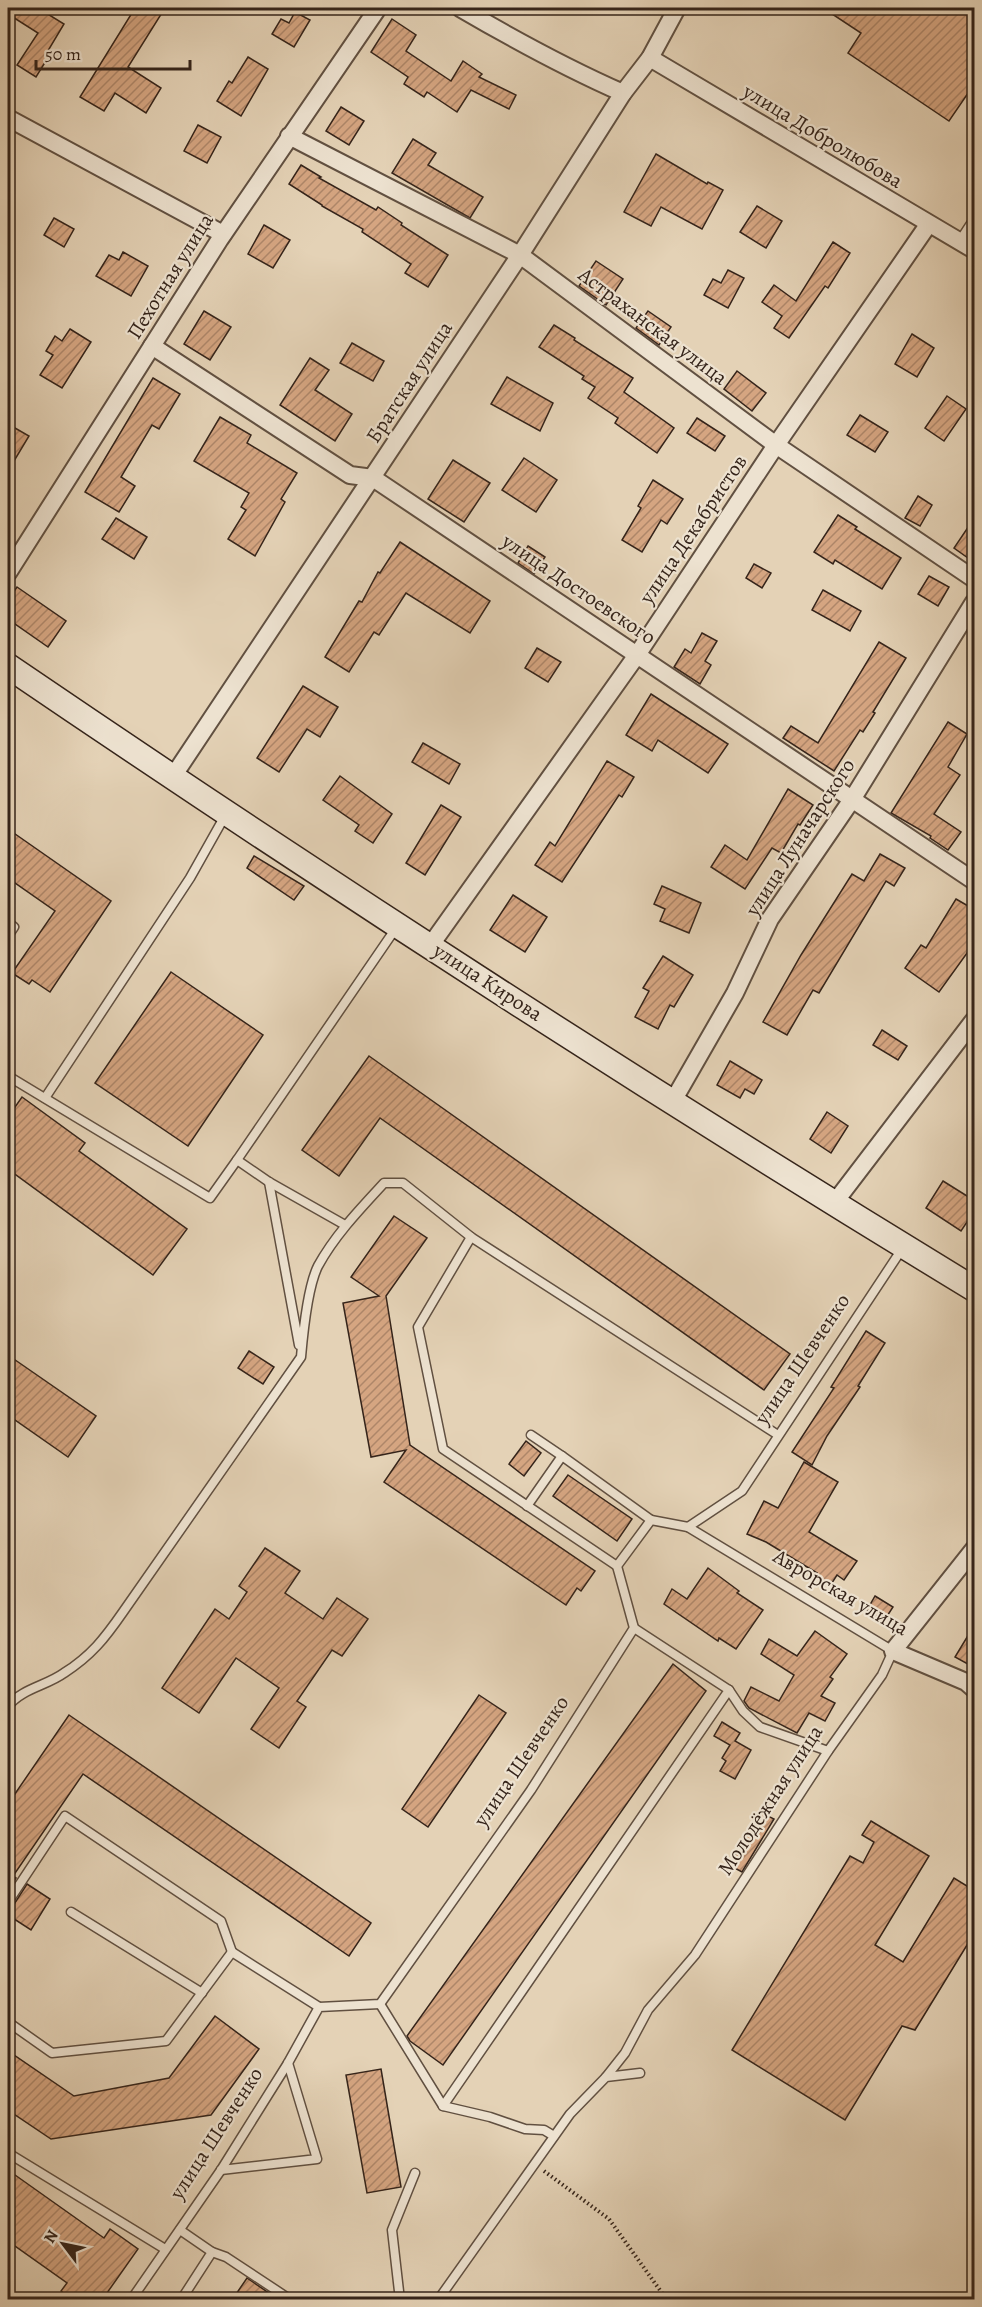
<svg xmlns="http://www.w3.org/2000/svg" width="982" height="2307" viewBox="0 0 982 2307" font-family="Alegreya,serif">
  <defs>
    <pattern id="building-hatch" width="6" height="6" patternUnits="userSpaceOnUse" patternTransform="scale(1.5)"><rect width="6" height="6" fill="#d5a581"/><path d="M-1 1l2-2M0 6l6-6M5 7l2-2" fill="none" stroke="#ae8669"/></pattern>
  </defs>
  <rect width="100%" height="100%" fill="#e4d2b6"/>
  <filter id="stains"><feTurbulence type="fractalNoise" baseFrequency=".00333" numOctaves="4"/><feColorMatrix values="0 0 0 0 .2 0 0 0 0 .09 0 0 0 0 .02 0 0 0 .5 -.17"/></filter>
  <radialGradient id="worn" r=".72"><stop offset=".6" stop-color="#630" stop-opacity="0"/><stop offset="1" stop-color="#630" stop-opacity=".3"/></radialGradient>
  <g fill="url(#building-hatch)" stroke="#35241a" stroke-width="1.5">
    <path d="M8 8H38L64 24 46 54 49 56 36 77 17 65 38 33 8 14Z"/>
    <path d="M135 8H165L128 67 161 88 146 113 115 93 104 111 80 97Z"/>
    <path d="M823 8H975V83L949 121 848 53 861 33Z"/>
    <path d="M295 12 310 20 294 47 272 34 281 19 289 23Z"/>
    <path d="M392 19 416 35 406 51 451 81 463 61 482 74 479 77 516 95 509 109 471 90 457 112 427 92 424 97 404 84 408 77 371 52Z"/>
    <path d="M248 57 268 69 241 116 217 101 229 81 232 83Z"/>
    <path d="M341 107 364 121 349 145 326 131Z"/>
    <path d="M198 125 221 137 207 163 184 151Z"/>
    <path d="M413 139 436 153 428 165 483 197 470 218 392 173Z"/>
    <path d="M656 154 707 184 708 182 723 190 702 229 661 207 651 226 624 212Z"/>
    <path d="M301 165 321 177 319 178 376 210 378 207 402 223 401 225 448 255 428 287 405 273 411 264 362 232 363 229 322 206V205L289 184Z"/>
    <path d="M757 206 782 221 766 248 740 232Z"/>
    <path d="M54 218 74 229 64 247 44 235Z"/>
    <path d="M264 225 290 240 273 268 248 254Z"/>
    <path d="M833 242 850 253 828 288 825 286 789 338 774 328 782 316 762 302 774 285 796 301Z"/>
    <path d="M123 252 148 266 131 296 96 276 109 255 119 260Z"/>
    <path d="M596 261 623 279 606 305 579 286Z"/>
    <path d="M728 270 744 278 728 308 704 295 713 279 721 283Z"/>
    <path d="M204 311 231 327 210 360 184 344Z"/>
    <path d="M648 311 671 327 659 345 636 328Z"/>
    <path d="M554 325 575 338 574 340 633 378 624 392 674 428 657 453 615 423 618 418 588 398 595 387 582 379 584 376 539 347Z"/>
    <path d="M70 329 91 342 62 388 40 375 53 355 46 351 55 336 62 341Z"/>
    <path d="M912 334 934 348 917 377 895 364Z"/>
    <path d="M352 343 384 361 373 381 340 363Z"/>
    <path d="M310 358 329 370 315 390 352 414 335 441 280 405Z"/>
    <path d="M737 371 766 393 752 411 724 389Z"/>
    <path d="M507 377 553 403 540 431 491 404Z"/>
    <path d="M153 378 180 394 159 429 152 425 121 477 135 486 119 512 85 492Z"/>
    <path d="M947 396 966 409 944 441 925 428Z"/>
    <path d="M860 415 888 432 875 452 847 435Z"/>
    <path d="M220 417 251 435 247 443 297 473 281 499 285 502 255 556 228 539 246 510 241 507 249 493 194 461Z"/>
    <path d="M697 418 725 436 715 451 687 433Z"/>
    <path d="M8 424 29 436 8 471Z"/>
    <path d="M524 458 557 480 536 512 502 490Z"/>
    <path d="M453 460 490 483 464 522 428 499Z"/>
    <path d="M653 480 683 499 667 524 661 520 642 552 622 540 641 508 638 506Z"/>
    <path d="M918 496 932 505 920 526 905 518Z"/>
    <path d="M838 515 857 527 855 529 901 558 882 589 835 560 833 564 814 552Z"/>
    <path d="M975 517V548L968 558 954 548Z"/>
    <path d="M116 518 147 537 134 559 102 539Z"/>
    <path d="M400 542 490 601 470 633 406 593 379 635 374 632 349 672 325 657 359 601 362 602 378 572 380 573Z"/>
    <path d="M528 546 545 557 534 574 518 563Z"/>
    <path d="M754 564 771 573 762 588 746 578Z"/>
    <path d="M929 576 949 587 938 606 918 594Z"/>
    <path d="M17 587 66 621 48 647 8 619V600Z"/>
    <path d="M823 590 861 611 850 631 812 610Z"/>
    <path d="M702 633 717 641 705 661 711 665 700 684 674 667 685 649 691 653Z"/>
    <path d="M879 642 906 658 873 712 875 713 863 732 860 730 834 771 783 738 791 726 818 743Z"/>
    <path d="M537 648 561 662 548 682 525 668Z"/>
    <path d="M303 686 338 707 320 737 307 729 279 772 257 758Z"/>
    <path d="M651 694 728 744 708 773 658 740 652 751 626 735Z"/>
    <path d="M948 722 967 734 948 767 960 775 934 814 961 832 948 850 930 838 931 836 891 813Z"/>
    <path d="M423 743 460 764 449 784 412 762Z"/>
    <path d="M607 761 634 777 622 797 619 795 562 882 535 865 550 842 555 846Z"/>
    <path d="M340 776 392 814 373 843 355 831 359 825 323 800Z"/>
    <path d="M788 789 813 805 800 825 798 824 781 853 772 848 745 889 711 867 725 845 747 860Z"/>
    <path d="M441 805 461 817 425 875 406 863Z"/>
    <path d="M8 829 111 901 50 992 32 980 29 984 12 973 55 911 8 878Z"/>
    <path d="M880 854 905 868 894 886 886 881 819 993 813 990 787 1035 763 1022 801 955 852 874 864 881Z"/>
    <path d="M254 856 304 886 294 900 247 868Z"/>
    <path d="M662 886 701 903 689 933 660 921 665 909 654 904Z"/>
    <path d="M513 895 547 917 525 952 490 930Z"/>
    <path d="M956 899 975 910V942L939 992 905 968 921 945 926 948Z"/>
    <path d="M663 956 693 975 674 1007 670 1005 658 1029 635 1017 649 991 643 988Z"/>
    <path d="M171 972 263 1035 188 1146 95 1083Z"/>
    <path d="M882 1030 907 1046 898 1060 873 1045Z"/>
    <path d="M369 1056 790 1354 764 1390 380 1118 339 1176 302 1150Z"/>
    <path d="M730 1061 762 1080 754 1094 745 1089 740 1098 717 1085Z"/>
    <path d="M22 1097 85 1143 79 1151 187 1229 153 1275 8 1169V1117Z"/>
    <path d="M827 1112 848 1126 831 1153 810 1139Z"/>
    <path d="M943 1181 975 1201V1210L961 1231 926 1208Z"/>
    <path d="M394 1216 427 1238 386 1296 410 1445 595 1571 581 1591 577 1588 566 1605 384 1482 406 1450 371 1457 343 1303 379 1296 351 1277Z"/>
    <path d="M866 1331 885 1343 858 1386 860 1387 827 1436 812 1465 792 1452 834 1388 831 1387Z"/>
    <path d="M249 1351 274 1367 263 1384 238 1368Z"/>
    <path d="M8 1355 96 1416 68 1457 8 1415Z"/>
    <path d="M526 1441 541 1453 524 1476 509 1464Z"/>
    <path d="M804 1462 838 1482 809 1532 857 1561 844 1580 837 1575 830 1586 814 1576 817 1573 766 1542 747 1534 764 1501 778 1508Z"/>
    <path d="M568 1475 632 1519 617 1541 553 1496Z"/>
    <path d="M265 1548 300 1571 285 1593 323 1619 337 1598 368 1619 342 1656 332 1650 297 1701 306 1707 279 1748 251 1729 279 1688 236 1658 199 1713 162 1688 215 1609 229 1619 247 1592 239 1586Z"/>
    <path d="M708 1568 739 1591 737 1593 763 1610 736 1649 719 1638 718 1641 664 1604 672 1589 687 1599Z"/>
    <path d="M875 1596 893 1607 884 1621 867 1610Z"/>
    <path d="M975 1624V1668L955 1657Z"/>
    <path d="M815 1631 847 1654 830 1677 833 1679 821 1696 835 1703 825 1721 809 1713 797 1733 749 1708 744 1701 751 1687 779 1701 794 1675 761 1654 769 1639 797 1656Z"/>
    <path d="M673 1664 706 1691 443 2065 410 2041 407 2036Z"/>
    <path d="M479 1695 506 1713 428 1827 402 1809Z"/>
    <path d="M69 1715 371 1923 349 1956 83 1774 13 1876 16 1878 8 1891V1804Z"/>
    <path d="M722 1722 740 1733 735 1741 751 1750 735 1779 720 1771 726 1761 722 1758 730 1745 714 1736Z"/>
    <path d="M760 1812 774 1819 742 1872 729 1865Z"/>
    <path d="M871 1821 929 1856 875 1945 903 1962 954 1878 975 1891V1932L915 2030 902 2026 845 2120 732 2050 850 1856 863 1863 874 1842 862 1835Z"/>
    <path d="M27 1884 50 1899 31 1930 8 1915V1908L13 1906Z"/>
    <path d="M215 2016 259 2049 211 2115 51 2139 8 2110V2051L74 2096 169 2078Z"/>
    <path d="M381 2069 401 2187 367 2193 346 2075Z"/>
    <path d="M8 2170 104 2238 110 2229 138 2249 102 2300H73L61 2291 67 2283 8 2241Z"/>
    <path d="M247 2278 279 2300H232Z"/>
  </g>
  <g fill="none" stroke-linecap="round" stroke-linejoin="round">
    <defs>
      <g id="lane">
        <path d="M959 242 974 219"/>
        <path d="M8 922 14 927 8 936"/>
        <path d="M8 1076 210 1198 237 1160"/>
        <path d="M45 1098 190 878 226 814"/>
        <path d="M269 1182 299 1345"/>
        <path d="M345 1225 269 1182 237 1160 396 928"/>
        <path d="M471 1237 418 1327 443 1449 617 1566"/>
        <path d="M531 1435 562 1456"/>
        <path d="M527 1506 562 1456 651 1520"/>
        <path d="M729 1690 743 1711 760 1727 828 1751"/>
        <path d="M8 1706C23 1688 46 1686 64 1673 91 1656 105 1638 123 1612L301 1357C303 1334 308 1286 318 1266 335 1235 360 1209 384 1183H403L471 1237 778 1435"/>
        <path d="M8 1902 65 1816 221 1921 232 1952"/>
        <path d="M71 1912 202 1993"/>
        <path d="M380 2004 443 2106 729 1690 634 1628"/>
        <path d="M8 2022 52 2053 166 2041 232 1952 319 2007"/>
        <path d="M606 2077 625 2053 648 2010 695 1955 828 1751 882 1675 893 1651 688 1527"/>
        <path d="M443 2106 490 2117 525 2129 544 2130 554 2136"/>
        <path d="M8 2153 165 2249"/>
        <path d="M221 2170 317 2159 288 2063"/>
        <path d="M180 2230 212 2252 181 2300"/>
        <path d="M212 2252 226 2257 291 2300"/>
        <path d="M131 2300 221 2170 288 2063 319 2007 380 2004 531 1790 634 1628 617 1566 651 1520 688 1527 742 1491 902 1249"/>
        <path d="M400 2300 392 2230 415 2173"/>
        <path d="M438 2300 570 2114 606 2077 640 2073"/>
      </g>
      <g id="street">
        <path d="M460 8C513 39 566 68 623 93"/>
        <path d="M650 58 974 250"/>
        <path d="M8 118 223 234"/>
        <path d="M289 136 520 255 776 445 974 579"/>
        <path d="M152 346 350 475 373 478 974 881"/>
        <path d="M8 573 220 239 378 8"/>
        <path d="M172 778 520 255 623 93 650 58 677 8"/>
        <path d="M430 946 637 655 776 445 928 225"/>
        <path d="M673 1101 735 993 770 919 853 798 974 602"/>
        <path d="M835 1202 974 1020"/>
        <path d="M974 1549 893 1651 966 1682 974 1689"/>
      </g>
      <path id="secondary" d="M8 666C324 881 647 1090 974 1289"/>
    </defs>
    <use href="#lane" stroke="#615041" stroke-width="11"/>
    <use href="#street" stroke="#615041" stroke-width="20"/>
    <use href="#secondary" stroke="#35241a" stroke-width="27"/>
    <path stroke="#35241a" stroke-width="4" stroke-dasharray="1.5 3" stroke-linecap="butt" d="M544 2171 609 2219 667 2300"/>
    <use href="#lane" stroke="#ede2d0" stroke-width="8"/>
    <use href="#street" stroke="#ede2d0" stroke-width="16"/>
    <use href="#secondary" stroke="#ede2d0" stroke-width="24"/>
  </g>
  <g text-anchor="middle" dominant-baseline="central" stroke-width="4.5" stroke-linejoin="round" paint-order="stroke">
    <g font-size="21" fill="#35241a" stroke="#ede2d0">
      <text transform="translate(823 136) rotate(31)">улица Добролюбова</text>
      <text transform="translate(170 276) rotate(-58)">Пехотная улица</text>
      <text transform="translate(653 326) rotate(37)">Астраханская улица</text>
      <text transform="translate(409 382) rotate(-57)">Братская улица</text>
      <text transform="translate(693 529) rotate(-56)">улица Декабристов</text>
      <text transform="translate(579 589) rotate(34)">улица Достоевского</text>
      <text transform="translate(800 837) rotate(-57)">улица Луначарского</text>
      <text transform="translate(488 982) rotate(33)">улица Кирова</text>
      <text transform="translate(802 1359) rotate(-56)">улица Шевченко</text>
      <text transform="translate(841 1592) rotate(30)">Аврорская улица</text>
      <text transform="translate(521 1761) rotate(-56)">улица Шевченко</text>
      <text transform="translate(770 1800) rotate(-57)">Молодёжная улица</text>
      <text transform="translate(216 2133) rotate(-57)">улица Шевченко</text>
    </g>
  </g>
  <rect width="982" height="2307" fill="none" stroke="#e4d2b6" stroke-width="30"/>
  <rect x="9" y="9" width="964" height="2289" fill="none" stroke="#35241a" stroke-width="3"/>
  <rect x="15" y="15" width="952" height="2277" fill="none" stroke="#35241a" stroke-width="1.5"/>
  <g transform="translate(63 2244) rotate(302)" stroke="#ede2d0" stroke-width="4.5" paint-order="stroke">
  <path d="M0-4.5L10 22L0 15L-10 22Z" fill="#35241a"/>
  <text y="-9" font-size="16" font-weight="bold" text-anchor="middle" fill="#35241a">N</text>
  </g>
  <path d="M36 60v9h154v-9" fill="none" stroke="#35241a" stroke-width="3"/>
  <text x="45" y="60" font-size="18" fill="#35241a" stroke="#ede2d0" stroke-width="4.5" paint-order="stroke">50 m</text>
  <rect width="100%" height="100%" filter="url(#stains)"/>
  <rect width="100%" height="100%" fill="url(#worn)"/>
</svg>
